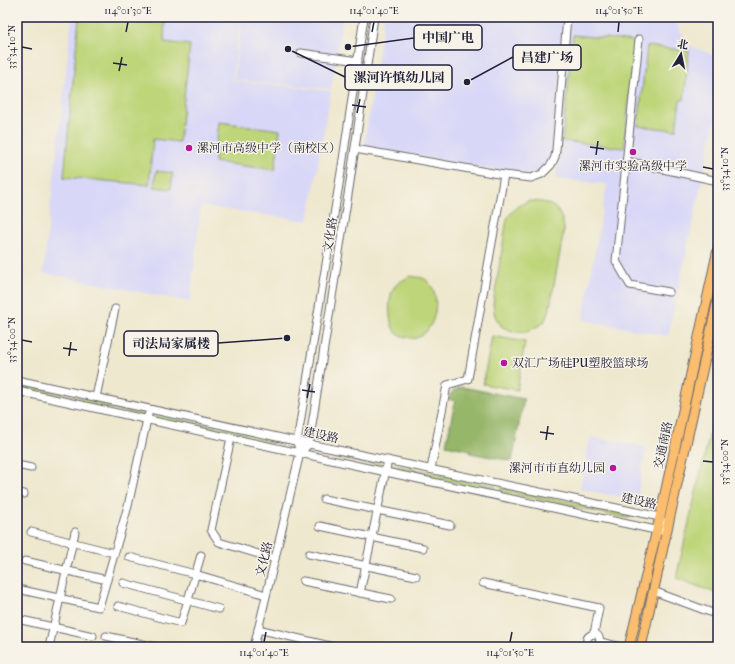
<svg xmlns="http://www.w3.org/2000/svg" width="735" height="664" viewBox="0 0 735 664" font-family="'IM FELL French Canon','Noto Serif SC',serif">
  <rect width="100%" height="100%" fill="#f7f3e8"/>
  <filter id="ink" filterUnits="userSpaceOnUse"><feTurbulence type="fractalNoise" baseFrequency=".025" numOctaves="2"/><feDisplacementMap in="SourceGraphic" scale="8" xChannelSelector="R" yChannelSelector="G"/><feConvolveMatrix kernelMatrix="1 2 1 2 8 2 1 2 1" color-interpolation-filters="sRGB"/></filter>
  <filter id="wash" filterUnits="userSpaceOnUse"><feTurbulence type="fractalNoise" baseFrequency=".012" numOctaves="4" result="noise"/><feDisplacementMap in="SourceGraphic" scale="16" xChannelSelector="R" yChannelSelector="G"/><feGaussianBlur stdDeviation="0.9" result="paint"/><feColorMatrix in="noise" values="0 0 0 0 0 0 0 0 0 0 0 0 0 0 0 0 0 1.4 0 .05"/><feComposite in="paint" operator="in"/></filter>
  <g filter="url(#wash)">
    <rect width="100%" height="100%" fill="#eee8ce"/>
    <g fill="#d8d7f8">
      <path d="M72 17H240L232 81 331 91 308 221 201 206 190 302 43 273Z"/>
      <path d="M242 17H332L343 18 331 89 234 80Z"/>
      <path d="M384 17H564L553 154 549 162 543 168 536 172 527 174H520L364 147Z"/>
      <path d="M571 17H618L676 23 688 45 718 57V108L668 336 583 320 607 184 556 179Z"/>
      <path d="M590 437 646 447 637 500 580 489Z"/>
    </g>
    <g fill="#bed579" stroke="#707c5a">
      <path d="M79 17H165L164 42 190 45 179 142 153 139 149 185 64 177Z"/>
      <path d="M573 35 635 41 624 148 562 141Z"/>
      <path d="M647 46 689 51 684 100H680L676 130 638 126Z"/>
      <path d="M219 122 280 130 275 170 214 162Z"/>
      <path d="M156 171 173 173 171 189 154 187Z"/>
      <path d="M529 201C550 201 562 207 564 230L549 312 544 322 538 326 527 332H515L502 327 495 316 493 304 507 219C513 209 518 205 529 201Z"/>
      <path d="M410 276C415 277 421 277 425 279 443 292 437 332 416 338 413 339 410 338 407 337 400 336 396 334 393 328 388 317 388 296 395 286 399 282 405 279 410 276Z"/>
      <path d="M492 336 525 342 517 390 483 384Z"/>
      <path d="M17 383 145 412 144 416 17 388Z"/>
      <path d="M718 398V594L676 578Z"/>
      <path d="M152 413 273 439 272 444 151 418Z"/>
      <path d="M328 452 384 464 383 467 327 455Z"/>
      <path d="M393 465 495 486 494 491 392 469Z"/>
      <path d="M501 488 628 514 631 517 627 518 501 492Z"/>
    </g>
    <path fill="#96b669" stroke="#5c6c52" d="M462 387 524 399 512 461 470 453V450L446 445 455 401 448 399C450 392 455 389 462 387Z"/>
  </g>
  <g filter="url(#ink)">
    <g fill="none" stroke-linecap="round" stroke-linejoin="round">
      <defs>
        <g id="minor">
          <path d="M639 39 616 261 630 285 669 292"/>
          <path d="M301 53 358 61"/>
          <path d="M355 149 504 175 531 178 542 174 551 165 555 157 556 150 567 17"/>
          <path d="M626 161 718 181"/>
          <path d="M17 380 309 444 660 517 667 532"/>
          <path d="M17 391 386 472 660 531"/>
          <path d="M96 397 115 309"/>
          <path d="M231 438 211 530 219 542 275 559"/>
          <path d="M300 453 309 444 350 182 374 17"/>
          <path d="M17 465 31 468"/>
          <path d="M431 469 447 385 468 379 504 175"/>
          <path d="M17 493 24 494"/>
          <path d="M324 499 450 525"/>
          <path d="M320 526 423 548"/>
          <path d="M31 532 114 553"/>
          <path d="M309 554 416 576"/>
          <path d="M129 557 195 574 266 595"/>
          <path d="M25 561 107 580"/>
          <path d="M303 581 391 599"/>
          <path d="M123 583 219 609"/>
          <path d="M483 583 599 608 594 634"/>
          <path d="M22 590 99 607 128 506 148 415"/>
          <path d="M653 591 718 615"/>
          <path d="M360 593 388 460"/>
          <path d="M118 606 181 623 188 600 201 555"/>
          <path d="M17 619 93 636"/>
          <path d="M258 629 334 647"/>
          <path d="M106 636 156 647"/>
          <path d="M600 642 622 647"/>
          <path d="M17 645 25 647"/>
          <path d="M49 647 75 532"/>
          <path d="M254 647 300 453 297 442 342 166 364 17"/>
          <path d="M593 647C576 641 599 624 600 642"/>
        </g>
        <g id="major">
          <path d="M629 647 660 517 718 249"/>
          <path d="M641 647 718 299"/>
        </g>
      </defs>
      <use href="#minor" stroke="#69676e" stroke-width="9"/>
      <use href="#major" stroke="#69676e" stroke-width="11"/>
      <use href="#minor" stroke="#fff" stroke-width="7"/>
      <use href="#major" stroke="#fbbd6e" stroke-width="9"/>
    </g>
  </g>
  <path fill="none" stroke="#22223b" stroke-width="1.5" d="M126 32 128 22M372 32 374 22M618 32 619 22M22 47 32 49M113 63 127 65M119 71 122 57M352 105 366 107M357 113 360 99M590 147 604 149M596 155 598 141M703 167 713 169M22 340 32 342M63 348 77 350M69 356 71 342M302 390 315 392M307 398 310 384M540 432 554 434M546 440 548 426M703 461 713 462M264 642 266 632M510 642 512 632"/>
  <g fill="#b5179e" stroke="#f7f3e8" stroke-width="1.5">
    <circle cx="189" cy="148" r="4"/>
    <circle cx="633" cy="152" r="4"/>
    <circle cx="504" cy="363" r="4"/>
    <circle cx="613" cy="468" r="4"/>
  </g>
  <g text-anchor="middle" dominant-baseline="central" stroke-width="3" stroke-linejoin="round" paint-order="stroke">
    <g font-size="12" fill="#22223b" stroke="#f7f3e8" text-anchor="start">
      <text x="197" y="148">漯河市高级中学（南校区）</text>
      <text x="633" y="166" text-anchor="middle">漯河市实验高级中学</text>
      <text x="512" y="363">双汇广场硅PU塑胶篮球场</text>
      <text x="605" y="468" text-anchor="end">漯河市市直幼儿园</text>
    </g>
    <g font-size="12" fill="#22223b" stroke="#f7f3e8">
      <text transform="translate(330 235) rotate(-81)">文化路</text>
      <text transform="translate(321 435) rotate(12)">建设路</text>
      <text transform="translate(663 445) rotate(-78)">交通南路</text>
      <text transform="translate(639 501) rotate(12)">建设路</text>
      <text transform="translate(264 559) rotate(-76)">文化路</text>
    </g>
  </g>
  <path fill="none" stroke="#22223b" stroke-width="1.5" d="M348 47L414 38M467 82L513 57M288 49L345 77M287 338L218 343"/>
  <g fill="#22223b" stroke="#f7f3e8" stroke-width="1.5">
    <circle cx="348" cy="47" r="4"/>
    <circle cx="467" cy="82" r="4"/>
    <circle cx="288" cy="49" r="4"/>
    <circle cx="287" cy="338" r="4"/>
  </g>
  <g fill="#f7f3e8" stroke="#22223b" stroke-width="1.5">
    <rect x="414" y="25" width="68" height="25" rx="4"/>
    <rect x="513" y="45" width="68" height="25" rx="4"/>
    <rect x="345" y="65" width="107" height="25" rx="4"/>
    <rect x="124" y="331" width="94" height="25" rx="4"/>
  </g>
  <g font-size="13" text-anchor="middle" font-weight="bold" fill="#22223b">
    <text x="448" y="42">中国广电</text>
    <text x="547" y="62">昌建广场</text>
    <text x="399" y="82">漯河许慎幼儿园</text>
    <text x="171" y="348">司法局家属楼</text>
  </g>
  <rect width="735" height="664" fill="none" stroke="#f7f3e8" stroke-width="44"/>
  <g transform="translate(681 54) rotate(10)" stroke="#f7f3e8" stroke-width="3" paint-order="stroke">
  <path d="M0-3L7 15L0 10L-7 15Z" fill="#22223b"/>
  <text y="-6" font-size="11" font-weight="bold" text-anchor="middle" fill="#22223b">北</text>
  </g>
  <rect x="22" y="22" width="691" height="620" fill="none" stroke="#22223b" stroke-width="1.5"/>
  <g font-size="10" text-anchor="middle" fill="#22223b">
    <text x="128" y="14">114°01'30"E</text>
    <text x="374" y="14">114°01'40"E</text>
    <text x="619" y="14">114°01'50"E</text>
    <text transform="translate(11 47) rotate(-90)" y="4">33°34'10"N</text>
    <text transform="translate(724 169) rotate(-90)" y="4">33°34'10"N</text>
    <text transform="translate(11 340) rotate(-90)" y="4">33°34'00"N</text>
    <text transform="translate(724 462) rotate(-90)" y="4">33°34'00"N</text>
    <text x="264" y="656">114°01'40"E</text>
    <text x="510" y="656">114°01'50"E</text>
  </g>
</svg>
